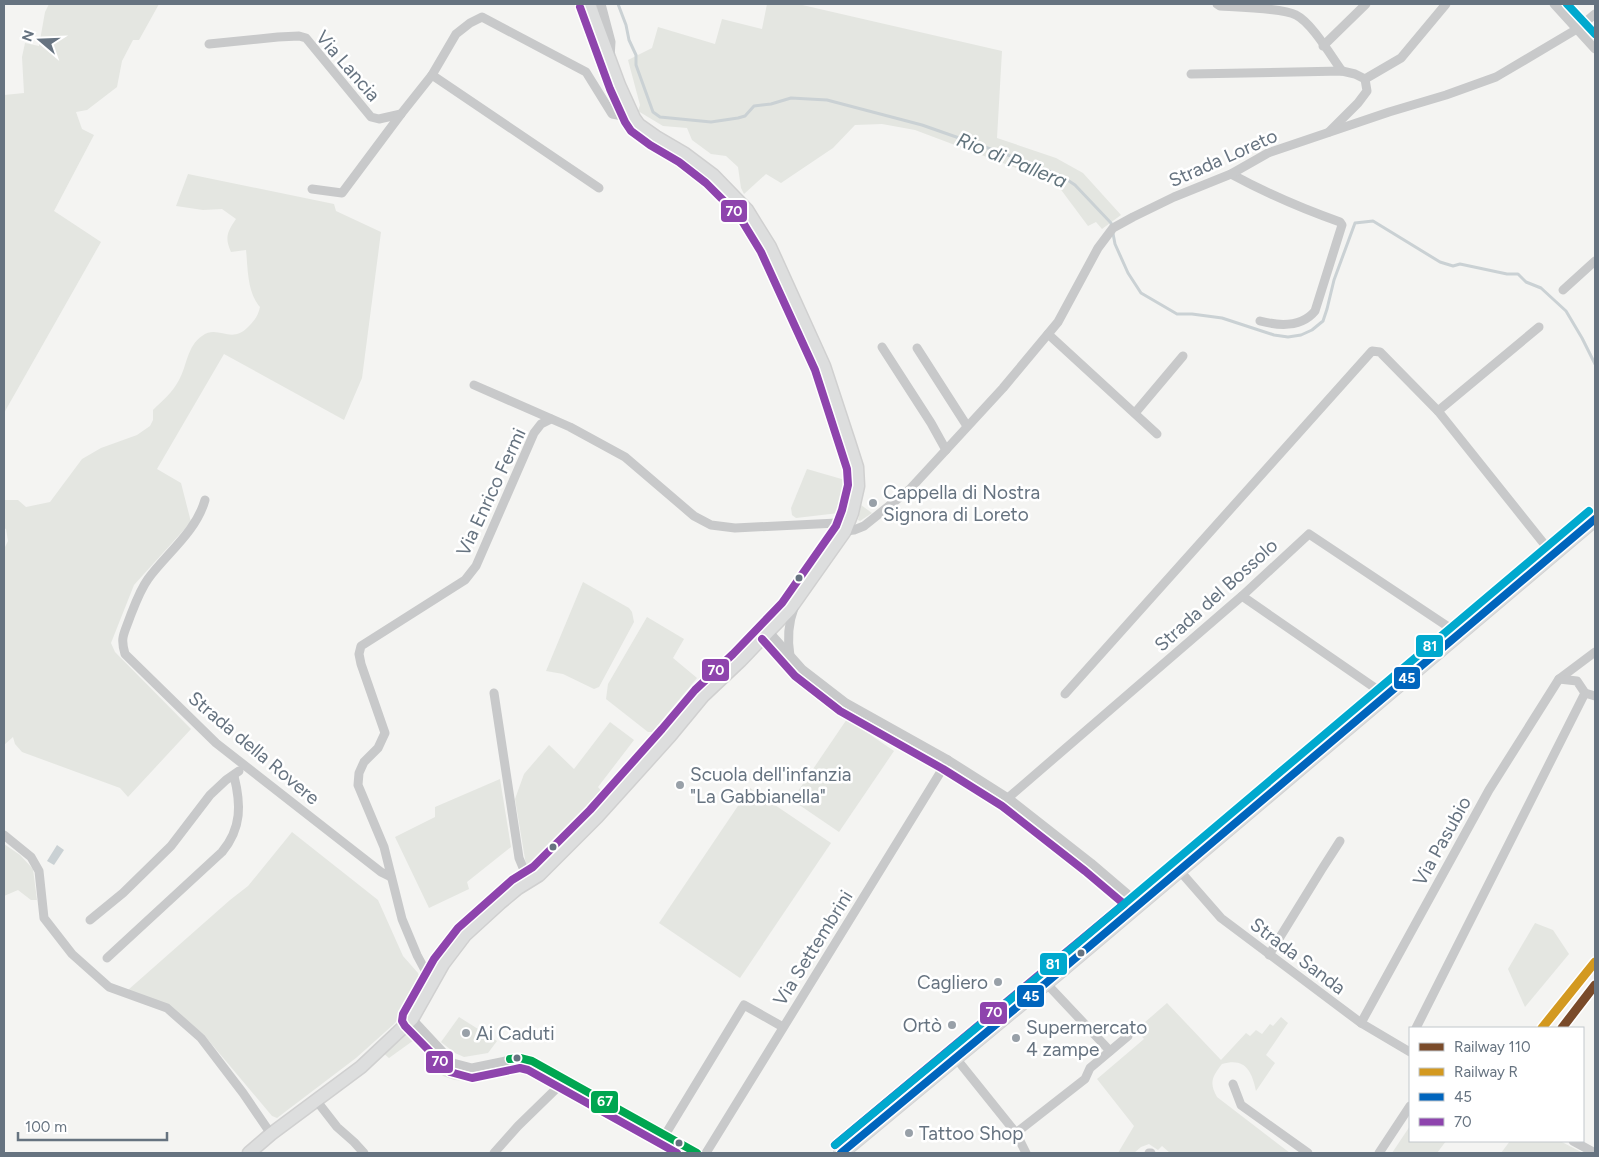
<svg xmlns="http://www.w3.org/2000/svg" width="1599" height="1157" viewBox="0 0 1599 1157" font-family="Figtree,sans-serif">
  <rect width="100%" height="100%" fill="#f4f4f2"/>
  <g fill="#e4e6e1">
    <path d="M49 4H159L139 40H133L122 61 117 87 87 110 76 112 82 129 94 135 54 211 101 242 4 413V95L24 93 22 57 25 43 39 46 45 12Z"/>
    <path d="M767 4H798L1002 51 997 138 1056 158 1083 173 1121 215 1102 229 1096 222 1088 226 1056 183 915 130 882 124 855 125 833 148 781 183 766 174 744 194 741 188 738 167 726 156 711 154 692 140 687 128 663 126 638 111 640 105 628 60 652 48 658 27 715 44 722 19 762 29Z"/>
    <path d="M188 174 334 204 336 211 381 232 362 378 344 420 224 354 157 469 181 483 191 522 134 585 111 643 115 652 191 729 128 797 120 788 22 752 15 744 13 737 4 745V549L8 541 6 529 4 528V500H18L26 507 50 502 82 459 101 448 137 435 150 426 153 420V410C162 401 173 392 179 380 187 366 187 346 202 336 218 324 231 345 248 327 255 320 258 316 260 307 247 292 248 269 246 250L231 252C224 237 228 231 236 219L222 209 203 210 176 206Z"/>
    <path d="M807 469 845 480C847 489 845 506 839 513L796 518 792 515 791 508Z"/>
    <path d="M861 505 872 513 860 521 858 520Z"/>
    <path d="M583 582 629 608 632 612 634 622 599 687 594 689 563 674 546 671Z"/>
    <path d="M647 617 684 639 673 658 697 678 652 732H648L606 699 608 684Z"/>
    <path d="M847 719 894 751 839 832 792 800Z"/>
    <path d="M610 722 634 740 598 787 603 793 529 867 526 865 515 799 524 774 549 745 574 769Z"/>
    <path d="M500 779 511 847 467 882 469 889 429 908 395 837 435 817V807Z"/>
    <path d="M750 788 831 843 740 978 659 923Z"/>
    <path d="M292 832 378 900 403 956 418 973 420 980 418 989 409 1007 394 1024 356 1058 277 1118 272 1116 204 1035 168 1005 128 990 230 900 248 886Z"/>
    <path d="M4 844 20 855 33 869 37 900H31L18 890 4 896Z"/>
    <path d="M1535 923 1553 930 1569 954 1525 1007 1508 969Z"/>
    <path d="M1167 1003 1221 1060 1246 1033 1250 1036 1256 1030 1262 1034 1270 1024 1273 1026 1281 1017 1288 1023 1266 1055 1275 1063 1256 1091C1252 1071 1245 1057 1222 1064 1212 1077 1209 1083 1217 1097L1290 1153H1170L1162 1146 1158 1150 1149 1144 1141 1147 1134 1153H1118L1134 1126 1097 1079 1144 1039 1136 1030Z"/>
    <path d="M459 1017 497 1041 488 1053 464 1057 455 1053 441 1042Z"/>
    <path d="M411 1026 454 1069 470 1070V1081L454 1080 443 1076 414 1040 389 1058 382 1052Z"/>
    <path d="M1410 1126V1141H1446L1437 1153H1392Z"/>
    <path d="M1510 1141H1560L1583 1153H1501Z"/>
  </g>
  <path fill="#cad1d4" d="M57 845 64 850 54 865 47 861Z"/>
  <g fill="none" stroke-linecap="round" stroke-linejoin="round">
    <path stroke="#cad1d4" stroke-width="3" d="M618 4 626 25 629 40 636 55V65L653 112 660 117 711 122 738 118 745 116 754 106 771 104 791 98 827 100 922 125 1025 161 1063 177 1075 185 1111 223 1115 244 1128 273 1141 293 1177 314H1192L1222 318 1274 335 1288 337 1301 335 1312 330 1323 321 1327 309 1334 280 1355 223 1373 221 1440 262 1453 266 1460 264 1507 274H1518L1526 282 1541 288 1566 311 1582 338 1595 364"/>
    <defs>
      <path id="secondary" d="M249 1153 271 1134 361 1067 412 1019 443 964 465 935 500 903 518 888 539 875 597 817 670 736 703 696 740 661 790 609 845 531 852 513 858 486 857 467 849 442 824 366 770 247 747 210 713 175 685 154 656 137 639 125 634 118 619 85 589 4"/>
      <path id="primary" d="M841 1153 1046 983 1595 519"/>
    </defs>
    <use href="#secondary" stroke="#d0d0d0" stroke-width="15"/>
    <use href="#primary" stroke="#d1d1d2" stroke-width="16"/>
    <g stroke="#c8c9ca" stroke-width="9">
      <path d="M601 4 611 42 610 57"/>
      <path d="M1217 4 1220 6C1237 7 1283 8 1296 15 1312 23 1331 56 1342 71"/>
      <path d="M1554 4 1595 49"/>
      <path d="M209 44 278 37 299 36 306 38 371 117 379 119 401 114"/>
      <path d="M1323 46 1366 4"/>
      <path d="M1191 74 1342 71 1355 74 1365 79"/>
      <path d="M1329 132 1358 103 1367 91 1365 79 1401 58 1446 4"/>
      <path d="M1231 174C1268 194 1300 208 1340 222L1342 225 1315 311C1302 327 1279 326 1260 321"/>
      <path d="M599 188 432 75 456 34 470 23 482 17 586 72 612 114 634 118"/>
      <path d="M312 189 342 193 401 114 432 75"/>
      <path d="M1563 290 1595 261"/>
      <path d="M1048 334 1157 434"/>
      <path d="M882 347 931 423 946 450"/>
      <path d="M917 348 967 426"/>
      <path d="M474 385 570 427 625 457 694 516 711 525 735 528 837 523 845 531 854 530 864 526 910 489 1003 388 1058 322 1098 248 1113 228 1133 217 1174 197 1231 174 1268 153 1389 112 1446 95 1496 77 1577 29 1595 14"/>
      <path d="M1438 411 1539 327"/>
      <path d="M1135 413 1183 356"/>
      <path d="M205 500C196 532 167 553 148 579 140 590 135 604 130 617 124 634 120 637 125 654L216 743 381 872 391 877"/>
      <path d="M1242 596 1378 690 1384 697"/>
      <path d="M769 632 802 669 846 703 948 760 1008 798 1091 863 1139 904"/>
      <path d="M790 656C787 638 788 624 794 608"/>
      <path d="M494 693 519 858 529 882"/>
      <path d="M1585 693 1595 696"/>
      <path d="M1065 694 1372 351 1380 352 1438 411 1553 555"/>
      <path d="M1008 798 1242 596 1309 534 1459 634"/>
      <path d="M4 835 31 857 39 871 44 918 72 954 109 987 167 1008 201 1038 243 1093 271 1134"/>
      <path d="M1179 870 1221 918 1361 1023 1410 1052"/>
      <path d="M90 920 123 893 171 846 210 795 226 780 239 771"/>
      <path d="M1269 955 1322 869 1340 841"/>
      <path d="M107 958 222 852C242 828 241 804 234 776"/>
      <path d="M432 983 417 955 402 919 384 847 358 785 359 773 364 762 378 748 385 733 361 664 359 654 361 646 465 580 476 566 534 433 541 424 551 419"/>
      <path d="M1046 983 1110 1051"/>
      <path d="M412 1019 453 1063 472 1068 520 1058 532 1061 697 1153"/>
      <path d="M1361 1023 1489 790 1559 679 1595 652"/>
      <path d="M1416 1028 1585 693 1577 681 1559 679"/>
      <path d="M955 1057 1016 1133 1026 1153"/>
      <path d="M1233 1084 1241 1105 1308 1153"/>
      <path d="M316 1100 337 1127 354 1142 364 1153"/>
      <path d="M1016 1133 1085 1079 1090 1068 1128 1036"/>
      <path d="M665 1135 744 1005 783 1027"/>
      <path d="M1573 1141 1595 1153"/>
      <path d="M494 1153 518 1126 558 1087"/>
      <path d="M706 1153 948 760"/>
      <path d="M1149 1153H1151"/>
      <path d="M1379 1153 1410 1106"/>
    </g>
    <use href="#secondary" stroke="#dddede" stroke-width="12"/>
    <use href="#primary" stroke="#dddede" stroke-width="14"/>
    <defs>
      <path id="bus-1" d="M841 1153 1046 983 1595 519"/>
      <g id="bus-2">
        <path d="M580 7 610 89 625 122 631 131 650 145 679 162 706 183 739 216 761 252 815 370 847 469 848 485 842 510 836 526 782 603 733 654 695 690 662 729 590 810 533 867 512 880 458 928 434 959 403 1014 402 1021 405 1026 450 1072 472 1078 520 1068 528 1070 677 1153"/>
        <path d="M762 639 795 676 840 711 943 769 1002 806 1085 871 1124 904 835 1145"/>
      </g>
      <g id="bus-3">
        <path d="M1567 4 1595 34"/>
        <path d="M835 1145 1040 975 1589 511"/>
      </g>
      <path id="bus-4" d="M510 1059 520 1058 532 1061 697 1153"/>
    </defs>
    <use href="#bus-1" stroke="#fff" stroke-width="11"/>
    <use href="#bus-2" stroke="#fff" stroke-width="11"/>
    <use href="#bus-3" stroke="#fff" stroke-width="11"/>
    <use href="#bus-4" stroke="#fff" stroke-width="11"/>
    <use href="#bus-1" stroke="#0065bd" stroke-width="8"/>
    <use href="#bus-2" stroke="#8e44ad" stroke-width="8"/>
    <use href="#bus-3" stroke="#00a9ce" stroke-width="8"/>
    <use href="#bus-4" stroke="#00a651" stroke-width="8"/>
    <defs>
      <path id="rail-1" d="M1562 1028 1595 985"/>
      <path id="rail-2" d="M1542 1028 1595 962"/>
    </defs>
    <use href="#rail-1" stroke="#fff" stroke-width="12"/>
    <use href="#rail-2" stroke="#fff" stroke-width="12"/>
    <use href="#rail-1" stroke="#7a4b2a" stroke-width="9"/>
    <use href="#rail-2" stroke="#d39920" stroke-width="9"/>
  </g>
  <g fill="#98a0a8" stroke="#fff" stroke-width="2">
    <circle cx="873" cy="503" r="5"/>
    <circle cx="680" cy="785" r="5"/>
    <circle cx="998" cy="982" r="5"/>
    <circle cx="952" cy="1025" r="5"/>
    <circle cx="466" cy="1033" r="5"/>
    <circle cx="1016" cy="1038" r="5"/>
    <circle cx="909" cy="1133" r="5"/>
  </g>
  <g fill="#667380" stroke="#fff" stroke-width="2">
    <circle cx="799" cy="578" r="4.5"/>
    <circle cx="553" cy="847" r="4.5"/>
    <circle cx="1081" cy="953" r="4.5"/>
    <circle cx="517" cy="1058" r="4.5"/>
    <circle cx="679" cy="1143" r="4.5"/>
  </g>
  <g text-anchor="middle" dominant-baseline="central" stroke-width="5" stroke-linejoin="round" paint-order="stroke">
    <g font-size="19" fill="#667380" stroke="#fff">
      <text transform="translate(348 66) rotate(49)">Via Lancia</text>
      <text transform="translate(1223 158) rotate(-24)">Strada Loreto</text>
      <text transform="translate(491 492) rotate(-65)">Via Enrico Fermi</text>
      <text transform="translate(1216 595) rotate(-42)">Strada del Bossolo</text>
      <text transform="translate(254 748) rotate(40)">Strada della Rovere</text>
      <text transform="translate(1442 841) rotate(-61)">Via Pasubio</text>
      <text transform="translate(813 948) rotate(-58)">Via Settembrini</text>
      <text transform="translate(1298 956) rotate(37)">Strada Sanda</text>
    </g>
    <g font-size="19" fill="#667380" stroke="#fff" text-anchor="start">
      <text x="883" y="492">Cappella di Nostra<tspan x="883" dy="22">Signora di Loreto</tspan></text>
      <text x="690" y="774">Scuola dell'infanzia<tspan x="690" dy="22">"La Gabbianella"</tspan></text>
      <text x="988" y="982" text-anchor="end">Cagliero</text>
      <text x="942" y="1025" text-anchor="end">Ortò</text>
      <text x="1026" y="1027">Supermercato<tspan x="1026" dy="22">4 zampe</tspan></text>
      <text x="476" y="1033">Ai Caduti</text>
      <text x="919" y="1133">Tattoo Shop</text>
    </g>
    <g font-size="20" font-style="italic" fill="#62747d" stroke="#fff">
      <text transform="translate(1012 160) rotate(22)">Rio di Pallera</text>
    </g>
  </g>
  <g stroke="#fff" stroke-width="2">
    <rect x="720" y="199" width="28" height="24" rx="5" fill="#8e44ad"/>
    <rect x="1415" y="634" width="29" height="24" rx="5" fill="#00a9ce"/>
    <rect x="701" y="658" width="29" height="24" rx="5" fill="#8e44ad"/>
    <rect x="1393" y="666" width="28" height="24" rx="5" fill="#0065bd"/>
    <rect x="1039" y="952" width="29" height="24" rx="5" fill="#00a9ce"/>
    <rect x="1016" y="984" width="29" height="24" rx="5" fill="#0065bd"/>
    <rect x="979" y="1001" width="29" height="24" rx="5" fill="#8e44ad"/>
    <rect x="425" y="1050" width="29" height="24" rx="5" fill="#8e44ad"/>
    <rect x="590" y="1090" width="29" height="24" rx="5" fill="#00a651"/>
  </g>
  <g font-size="14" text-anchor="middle" font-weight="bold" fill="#fff">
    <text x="734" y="216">70</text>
    <text x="1430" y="651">81</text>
    <text x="716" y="675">70</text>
    <text x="1407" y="683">45</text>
    <text x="1053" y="969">81</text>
    <text x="1031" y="1001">45</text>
    <text x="994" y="1017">70</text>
    <text x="440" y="1066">70</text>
    <text x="605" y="1106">67</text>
  </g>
  <rect width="1599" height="1157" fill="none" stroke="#667380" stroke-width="10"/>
  <rect x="1409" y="1027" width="175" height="115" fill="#ffffff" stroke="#c2c7cc"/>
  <rect x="1419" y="1043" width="25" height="8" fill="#7a4b2a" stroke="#c2c7cc"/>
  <text x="1454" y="1052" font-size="15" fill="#667380">Railway 110</text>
  <rect x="1419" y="1068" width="25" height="8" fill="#d39920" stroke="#c2c7cc"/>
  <text x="1454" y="1077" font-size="15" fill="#667380">Railway R</text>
  <rect x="1419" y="1093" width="25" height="8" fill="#0065bd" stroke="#c2c7cc"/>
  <text x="1454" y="1102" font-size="15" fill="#667380">45</text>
  <rect x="1419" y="1118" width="25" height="8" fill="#8e44ad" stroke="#c2c7cc"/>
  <text x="1454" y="1127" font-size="15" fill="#667380">70</text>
  <g transform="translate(40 40) rotate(289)" stroke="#ffffff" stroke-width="4" paint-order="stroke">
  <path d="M0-4L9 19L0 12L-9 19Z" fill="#667380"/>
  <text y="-8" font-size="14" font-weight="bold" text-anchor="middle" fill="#667380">N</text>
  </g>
  <path d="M18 1132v8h149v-8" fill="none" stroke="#667380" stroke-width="2.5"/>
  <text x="25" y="1132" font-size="15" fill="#667380" stroke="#ffffff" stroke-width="4" paint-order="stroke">100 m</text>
</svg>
